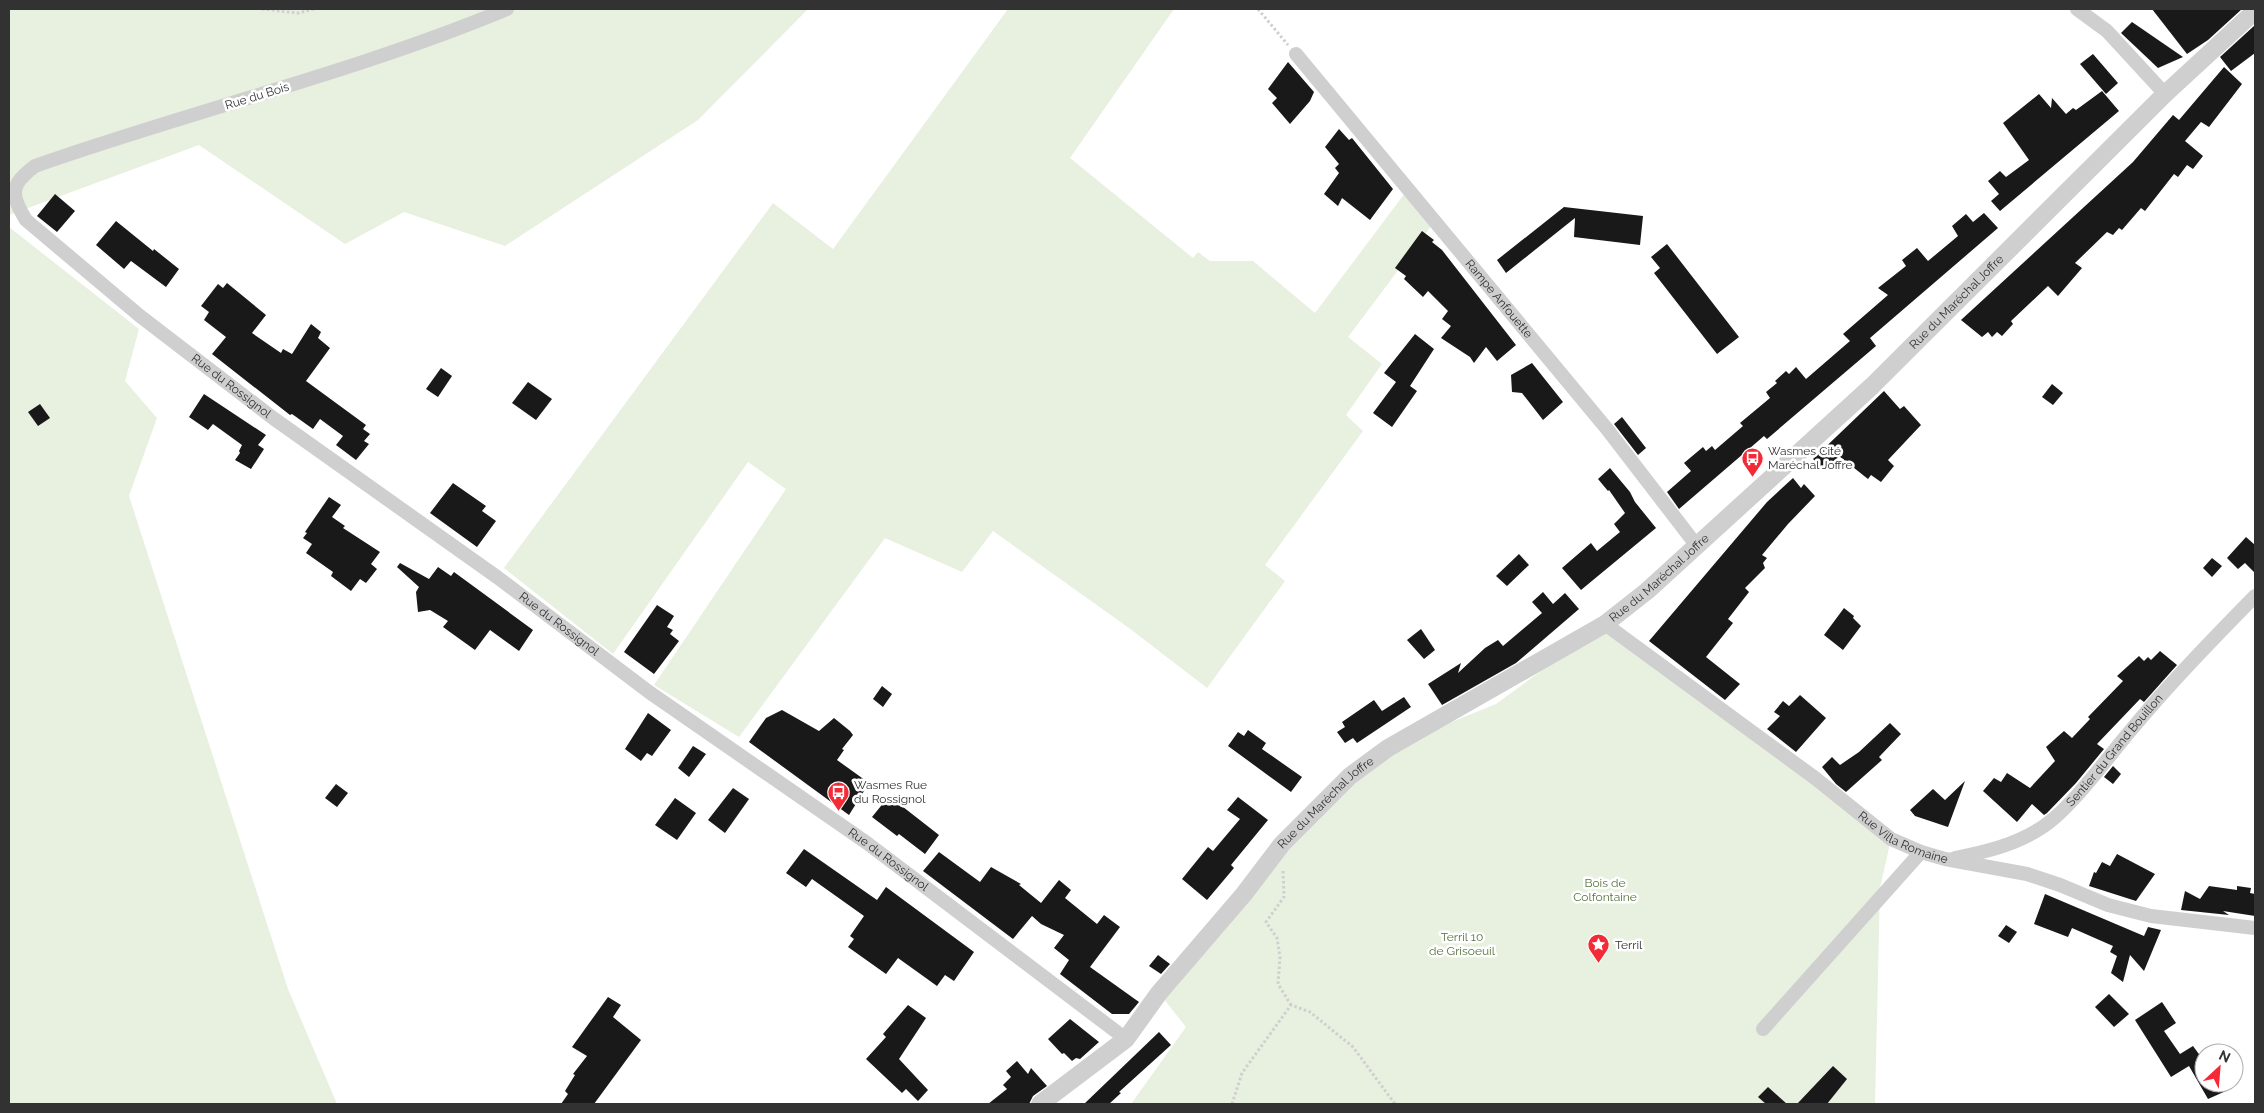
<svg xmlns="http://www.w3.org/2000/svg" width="2264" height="1113" viewBox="0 0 2264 1113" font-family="Raleway,sans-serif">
  <rect width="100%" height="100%" fill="#fff"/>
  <g fill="#e8f0e0">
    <path d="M9 9H808L698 120 505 246 404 212 345 244 199 145 9 215Z"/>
    <path d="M1008 9H1174L1070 158 1193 258 1198 252 1210 261H1253L1315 313 1408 189 1435 221 1348 337 1382 364 1346 415 1363 431 1265 565 1285 581 1207 688 1129 628 993 531 962 572 885 538 739 737 654 685 786 489 748 462 613 654 504 568 773 203 833 249Z"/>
    <path d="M9 227 139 329 125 381 157 418 129 496 288 989 337 1104H9Z"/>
    <path d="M1605 624 1891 839 1880 888 1875 1104H1131L1186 1027 1159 993 1244 894 1388 748 1496 704Z"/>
  </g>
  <g fill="#191919">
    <path d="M2152 9H2242L2208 40 2187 54Z"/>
    <path d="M2132 22 2183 57 2158 68 2121 33Z"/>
    <path d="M2255 25V53L2231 71 2220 57Z"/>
    <path d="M2093 54 2118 83 2106 94 2080 64Z"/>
    <path d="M1288 62 1314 92 1310 101 1290 124 1272 103 1277 98 1268 89Z"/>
    <path d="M2224 67 2242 84 2209 127 2201 122 2185 141 2203 156 2193 169 2187 165 2178 177 2174 174 2145 211 2141 208 2122 230 2119 228 2113 235 2107 232 2075 263 2082 268 2058 296 2048 286 2011 321 2013 324 2002 336 1997 332 1992 337 1988 332 1982 337 1961 320 2133 162 2173 115 2179 120Z"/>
    <path d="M2102 91 2119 111 2000 211 1991 201 1999 194 1988 181 2000 171 2006 177 2029 160 2003 123 2039 94 2051 108 2052 98 2066 114 2073 108 2076 110Z"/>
    <path d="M1339 129 1349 140 1352 138 1393 189 1370 220 1342 198 1338 206 1324 194 1339 173 1335 168 1339 164 1325 147Z"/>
    <path d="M55 194 75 211 57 232 37 216Z"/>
    <path d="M1564 207 1643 216 1640 245 1574 237 1575 218 1506 273 1497 260Z"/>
    <path d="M1984 213 1998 228 1870 338 1876 346 1767 439 1764 436 1679 509 1667 492 1691 471 1684 463 1703 447 1706 451 1712 446 1715 450 1743 426 1740 423 1770 398 1766 392 1777 383 1775 381 1786 371 1789 374 1796 367 1806 379 1850 341 1843 334 1888 295 1878 288 1906 266 1902 260 1917 248 1928 261 1958 236 1952 226 1966 214 1973 222Z"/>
    <path d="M116 221 153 251 154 249 179 269 166 287 131 261 124 269 96 245Z"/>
    <path d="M1422 231 1434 240 1432 242 1442 250 1516 345 1497 361 1486 347 1474 363 1470 357 1441 338 1451 326 1442 319 1448 311 1428 291 1423 297 1404 279 1406 276 1395 268Z"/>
    <path d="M1667 244 1739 337 1717 354 1654 273 1660 268 1651 257Z"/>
    <path d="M227 283 266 315 252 333 281 353 283 349 292 354 311 324 321 332 318 338 330 348 306 381 366 425 363 429 370 434 364 441 369 444 356 460 336 445 343 436 320 419 313 429 292 414 290 415 212 354 226 337 204 320 209 312 201 306 218 284 223 288Z"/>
    <path d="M1415 334 1434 349 1410 386 1417 391 1392 427 1373 413 1396 382 1384 373Z"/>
    <path d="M1532 363 1563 402 1543 420 1522 393 1512 392 1511 375Z"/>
    <path d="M441 368 452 376 438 397 426 389Z"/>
    <path d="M528 382 552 399 536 420 512 403Z"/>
    <path d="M2052 384 2063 393 2053 405 2042 397Z"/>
    <path d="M1884 391 1900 409 1904 406 1921 425 1888 460 1894 466 1881 482 1871 475 1868 479 1839 456 1826 471 1813 459Z"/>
    <path d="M204 394 266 435 258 445 264 449 251 469 235 460 240 453 239 451 242 445 213 424 208 430 189 417Z"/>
    <path d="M40 404 50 418 38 426 28 412Z"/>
    <path d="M1622 417 1646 448 1638 455 1614 424Z"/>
    <path d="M1610 468 1630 492 1635 502 1656 528 1581 590 1562 568 1591 543 1597 551 1620 532 1614 524 1625 513 1609 490 1608 491 1598 479Z"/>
    <path d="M1793 478 1801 488 1804 484 1815 496 1788 524 1762 555 1767 558 1763 563 1765 568 1745 588 1749 592 1728 619 1733 623 1706 657 1740 684 1725 700 1649 641 1767 502Z"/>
    <path d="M453 483 486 506 482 511 496 521 477 547 430 513Z"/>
    <path d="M329 497 341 505 332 517 345 526 343 528 380 552 371 564 377 569 366 583 360 579 351 591 331 576 333 572 306 553 312 544 303 538 307 533 305 532Z"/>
    <path d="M2246 537 2255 545V573L2245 563 2238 569 2227 558Z"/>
    <path d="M1519 554 1529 565 1507 586 1496 576Z"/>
    <path d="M2212 558 2222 566 2212 577 2203 568Z"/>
    <path d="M400 563 429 579 438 567 451 576 454 572 533 630 519 651 490 630 475 650 443 627 448 621 430 610 418 612 416 592 419 587 397 567Z"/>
    <path d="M1543 592 1553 604 1565 593 1579 609 1516 663 1442 705 1428 684 1461 663 1458 673 1485 648 1498 640 1503 646 1542 613 1532 602Z"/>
    <path d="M657 605 674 616 667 627 673 630 670 634 679 641 654 674 624 652Z"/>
    <path d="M1844 608 1854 616 1853 618 1861 626 1843 650 1824 635Z"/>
    <path d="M1421 629 1435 650 1424 659 1407 640Z"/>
    <path d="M2160 651 2177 665 2144 702 2140 699 2097 744 2104 749 2076 783 2047 813 2044 815 2032 804 2017 822 1983 791 1994 778 2001 782 2007 773 2030 788 2055 761 2046 747 2064 731 2072 738 2090 719 2088 717 2123 681 2117 676 2139 656 2144 661 2148 657 2151 660Z"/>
    <path d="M882 686 892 694 883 707 873 699Z"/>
    <path d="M1800 695 1826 718 1796 752 1767 729 1780 716 1774 712 1783 701 1789 706Z"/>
    <path d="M1404 697 1411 707 1357 743 1353 738 1345 743 1337 732 1345 727 1342 722 1374 700 1382 711Z"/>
    <path d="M782 710 819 731 834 718 850 731 853 735 842 749 844 750 837 760 869 783 849 815 749 742 766 718Z"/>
    <path d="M648 713 671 730 652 756 647 753 641 761 625 749Z"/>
    <path d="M1890 723 1901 734 1879 757 1882 760 1846 792 1836 784 1822 767 1832 757 1840 765 1859 752Z"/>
    <path d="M1248 730 1266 743 1262 749 1302 777 1291 792 1228 746 1238 732 1244 736Z"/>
    <path d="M693 746 706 754 689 777 678 768Z"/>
    <path d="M2113 766 2121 774 2113 784 2104 777Z"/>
    <path d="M1965 781 1948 827 1915 816 1910 810 1933 789 1945 800Z"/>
    <path d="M336 784 348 793 337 807 325 798Z"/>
    <path d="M733 788 749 799 725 833 708 820Z"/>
    <path d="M889 796 939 835 925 854 899 834 897 836 872 817Z"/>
    <path d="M1238 797 1268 820 1231 865 1234 868 1207 900 1182 879 1208 847 1213 851 1240 819 1227 810Z"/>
    <path d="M675 798 696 813 677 840 655 825Z"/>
    <path d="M804 849 877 900 886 887 974 952 954 981 945 975 937 986 898 958 886 974 848 947 854 939 850 936 864 916 812 879 806 887 786 873Z"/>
    <path d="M939 852 980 882 991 867 1021 884 1019 885 1041 903 1059 880 1071 890 1065 898 1097 924 1104 915 1120 927 1090 967 1139 1002 1129 1014H1112L1060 974 1069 960 1054 948 1064 935 1041 924 1032 916 1013 939 923 871Z"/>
    <path d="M2117 854 2155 874 2136 901 2089 886 2094 872 2096 873 2102 862 2110 866Z"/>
    <path d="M2209 886 2237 890V886L2251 888 2250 893 2255 894V916L2223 911 2229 915 2181 910 2185 891 2200 899Z"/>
    <path d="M2045 894 2144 936 2148 927 2161 930 2144 971 2130 955 2123 982 2111 973 2117 956 2110 952 2113 946 2072 928 2068 937 2034 924Z"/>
    <path d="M2006 925 2017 932 2009 943 1998 936Z"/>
    <path d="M1158 955 1170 964 1161 974 1149 966Z"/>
    <path d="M2109 994 2129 1014 2114 1027 2095 1007Z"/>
    <path d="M608 997 621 1005 613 1017 641 1040 594 1104H561L568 1094 565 1091 575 1075 573 1074 587 1056 572 1047Z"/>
    <path d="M2162 1002 2176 1023 2164 1031 2180 1054 2193 1046 2204 1061V1083H2220L2226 1091 2208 1099 2189 1066 2171 1077 2135 1020Z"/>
    <path d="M908 1005 926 1018 899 1059 928 1090 918 1101 906 1089 902 1093 866 1059 886 1037 883 1034Z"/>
    <path d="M1070 1019 1099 1042 1080 1059 1076 1058 1072 1061 1064 1053 1062 1054 1048 1039Z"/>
    <path d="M1159 1032 1171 1045 1119 1092 1121 1093 1109 1104H1084Z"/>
    <path d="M1017 1061 1028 1074 1031 1068 1047 1086 1033 1096 1029 1104H988L1007 1089 1003 1085 1011 1077 1006 1071Z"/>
    <path d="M1833 1066 1847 1079 1827 1104H1797Z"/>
    <path d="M1768 1087 1787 1104H1766L1758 1097Z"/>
  </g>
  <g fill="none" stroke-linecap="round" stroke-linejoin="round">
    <g stroke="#cfcfcf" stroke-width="3" stroke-dasharray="2.5 2.5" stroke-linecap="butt">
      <path d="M262 9 298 13 314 9"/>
      <path d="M1258 9 1288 45"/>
      <path d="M1283 871 1284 897 1266 922 1277 938 1280 957 1278 984 1291 1005"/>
      <path d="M1232 1104 1242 1073 1291 1005 1310 1012 1353 1047 1395 1104"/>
    </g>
    <g stroke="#cfcfcf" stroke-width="14">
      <path id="s1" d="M507 9C353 73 191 111 35 166 10 185 10 194 26 220L140 316 273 418 497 577 649 692 867 843 1126 1039"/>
      <path d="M2077 9 2107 31 2165 94"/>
      <path id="s2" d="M1296 54 1607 429 1697 546"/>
      <path id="s3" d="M1605 624 1815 778 1891 839 1921 852 1945 859 2027 874 2060 885 2108 905 2151 916 2255 928"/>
      <path id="s4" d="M1955 858C1985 852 2015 845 2041 828 2071 809 2107 758 2131 730 2170 683 2212 640 2255 596"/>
      <path d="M1763 1029 1921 852"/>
    </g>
    <path stroke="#cfcfcf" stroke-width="18" id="s5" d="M1040 1104 1126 1039 1159 993 1244 894 1282 844 1350 776 1388 748 1605 624 1647 591 1872 386 2165 94 2255 11"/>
  </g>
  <defs>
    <symbol id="bus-pin" viewBox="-11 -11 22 30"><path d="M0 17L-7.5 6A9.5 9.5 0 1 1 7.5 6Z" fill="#f42a37" stroke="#fff"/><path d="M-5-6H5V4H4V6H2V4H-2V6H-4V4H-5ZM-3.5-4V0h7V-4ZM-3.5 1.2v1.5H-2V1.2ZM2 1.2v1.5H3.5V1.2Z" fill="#fff"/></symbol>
    <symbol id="sight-pin" viewBox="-11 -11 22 30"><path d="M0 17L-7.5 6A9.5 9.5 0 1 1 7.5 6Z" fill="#f42a37" stroke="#fff"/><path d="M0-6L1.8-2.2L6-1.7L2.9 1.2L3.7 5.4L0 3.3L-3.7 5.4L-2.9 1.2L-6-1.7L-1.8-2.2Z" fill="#fff"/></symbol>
  </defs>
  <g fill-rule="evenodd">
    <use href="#bus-pin" x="1740" y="446" width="25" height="34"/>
    <use href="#bus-pin" x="826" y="780" width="25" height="34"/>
    <use href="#sight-pin" x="1586" y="932" width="25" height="34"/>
  </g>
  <g text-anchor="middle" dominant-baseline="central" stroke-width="5" stroke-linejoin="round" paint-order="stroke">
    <g font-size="12" fill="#323232" stroke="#fff">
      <text transform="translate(257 96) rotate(-17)">Rue du Bois</text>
      <text stroke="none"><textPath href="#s2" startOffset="318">Rampe Anfouette</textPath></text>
      <text stroke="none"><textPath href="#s5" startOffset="1228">Rue du Maréchal Joffre</textPath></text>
      <text stroke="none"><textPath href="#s1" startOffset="826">Rue du Rossignol</textPath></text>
      <text stroke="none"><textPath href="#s5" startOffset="822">Rue du Maréchal Joffre</textPath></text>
      <text stroke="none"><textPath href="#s1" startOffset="1231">Rue du Rossignol</textPath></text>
      <text stroke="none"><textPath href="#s4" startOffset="199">Sentier du Grand Bouillon</textPath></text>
      <text stroke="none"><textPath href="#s5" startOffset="418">Rue du Maréchal Joffre</textPath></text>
      <text stroke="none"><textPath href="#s3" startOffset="368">Rue Villa Romaine</textPath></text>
      <text stroke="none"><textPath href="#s1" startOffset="1636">Rue du Rossignol</textPath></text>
    </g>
    <g font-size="12" fill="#323232" stroke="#fff" text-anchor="start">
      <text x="1768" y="451">Wasmes Cité<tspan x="1768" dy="14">Maréchal Joffre</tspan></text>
      <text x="854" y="785">Wasmes Rue<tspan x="854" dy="14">du Rossignol</tspan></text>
      <text x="1615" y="945">Terril</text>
    </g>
    <g font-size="12" fill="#55733b" stroke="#fff">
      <text x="1605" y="883">Bois de<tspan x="1605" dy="14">Colfontaine</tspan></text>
      <text x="1462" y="937">Terril 10<tspan x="1462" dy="14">de Grisoeuil</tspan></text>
    </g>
  </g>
  <rect width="2264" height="1113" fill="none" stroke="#323232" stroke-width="20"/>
  <g transform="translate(2219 1068) rotate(26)"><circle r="24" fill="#ffffff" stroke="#adadad"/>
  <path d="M0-4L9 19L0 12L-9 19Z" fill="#f42a37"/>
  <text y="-8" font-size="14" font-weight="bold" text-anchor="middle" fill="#323232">N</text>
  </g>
</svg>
